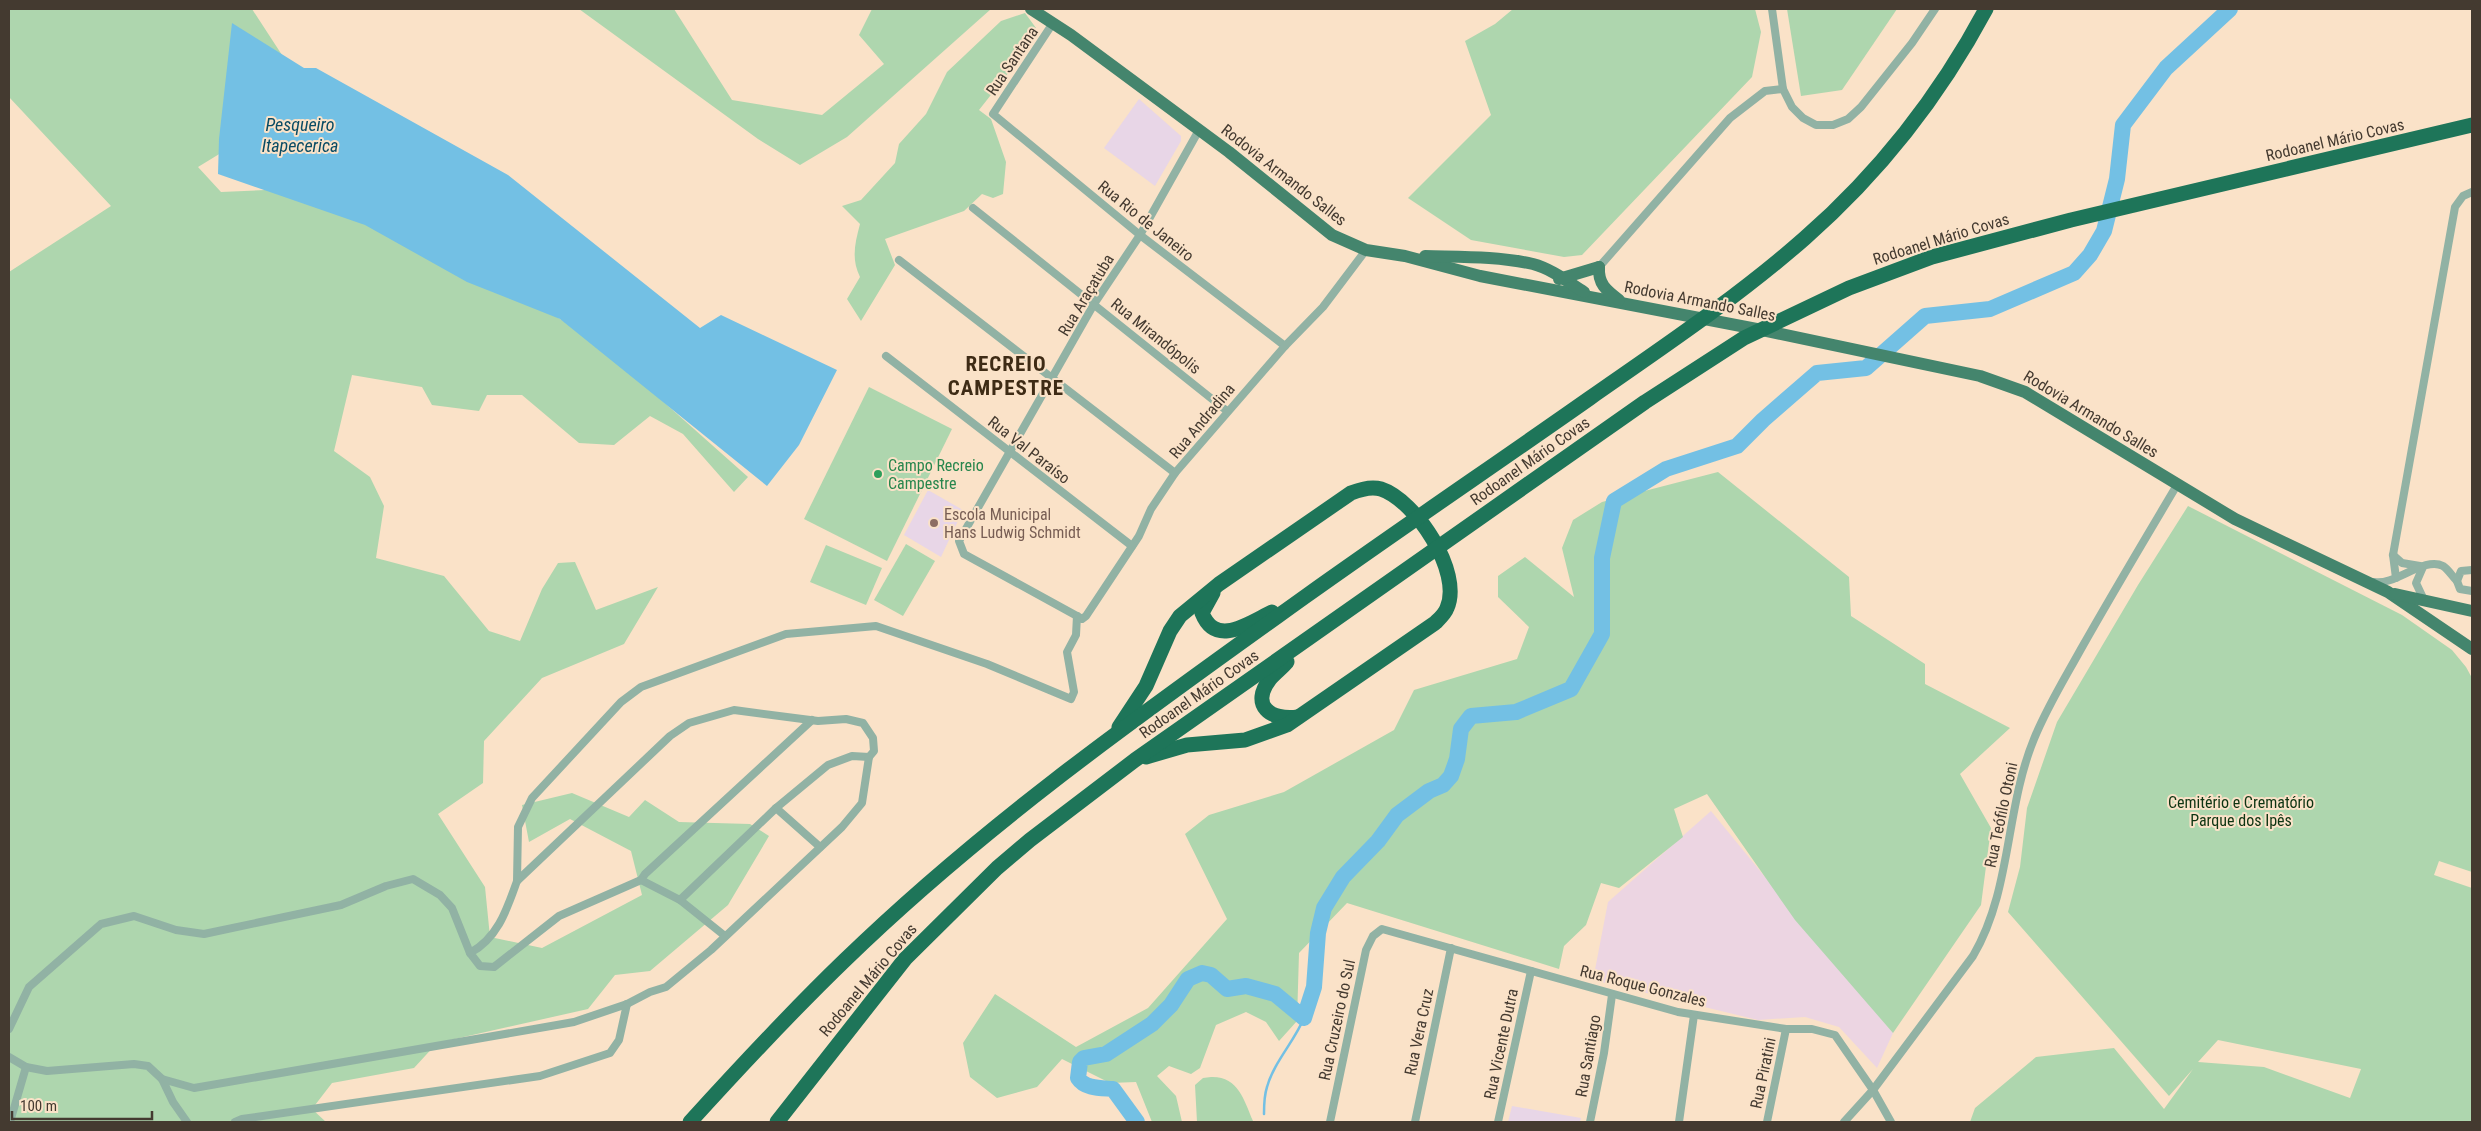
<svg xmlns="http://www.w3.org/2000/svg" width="2481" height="1131" viewBox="0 0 2481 1131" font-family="'Roboto Condensed',sans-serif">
  <rect width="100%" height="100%" fill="#fae2c8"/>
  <path fill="#ecd5e2" d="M1711 811 1893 1033 1877 1068 1839 1027 1805 1017 1758 1020 1593 980 1608 902Z"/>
  <g fill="#e8d6e7">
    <path d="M1139 99 1181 136V141L1155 186 1104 148Z"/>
    <path d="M928 490 963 510 941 557 904 535Z"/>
    <path d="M1512 1106 1581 1118 1580 1122H1508Z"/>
  </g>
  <g fill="#aed6ae" fill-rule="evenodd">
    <path d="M9 9H252L282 55 234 145 198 167 221 192 310 188 480 272 623 356 649 389 748 477 734 492 683 434 650 416 614 445 579 443 522 395H487L479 411 432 405 422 387 352 375 334 451 370 477 384 506 376 558 444 576 489 631 520 641 542 589 558 563 575 562 596 610 658 587 624 644 542 678 484 741 483 783 438 814 485 887 490 937 542 948 642 895 631 851 570 819 529 842 522 805 572 793 629 817 645 800 679 822 750 824 769 836 728 905 650 971 615 975 588 1009 437 1043 414 1068 332 1083 312 1109 326 1122H9V272L111 206 9 97Z"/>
    <path d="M579 9H674L732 100 822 115 884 64 859 35 872 9H991L847 137 800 165 758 139Z"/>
    <path d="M1513 9H1755L1761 32 1752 77 1582 255 1564 257 1471 240 1408 198 1491 115 1465 41 1495 24Z"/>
    <path d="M1787 9H1897L1842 90 1801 96Z"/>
    <path d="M1025 13 1036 28 1013 67 979 110 991 119 1006 162 1003 194 993 198 982 194 964 211 885 239 895 265 861 321 847 299 860 277C851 259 855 243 860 224L842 206 861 200 895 163 899 144 926 114 947 72 1001 21Z"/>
    <path d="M869 387 952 429 887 561 804 519Z"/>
    <path d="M1718 472 1849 577 1851 616 1925 664V684L2010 728 1960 774 1991 828 1981 905 1893 1033 1795 920 1707 794 1674 809 1683 837 1619 888 1601 883 1586 925 1564 946 1559 969 1347 903 1299 953 1297 1021 1279 1041 1266 1022 1246 1012 1216 1025 1200 1068 1191 1074 1169 1066 1157 1076 1176 1096 1182 1122H1152L1136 1082 1110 1083 1062 1059 1037 1087 997 1098 970 1077 963 1043 995 994 1076 1047 1148 1008 1227 919 1185 834 1209 815 1284 792 1394 730 1414 690 1517 659 1529 627 1498 597V576L1525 557 1574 597 1562 548 1573 520 1602 502Z"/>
    <path d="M2188 506 2402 615 2452 650 2466 667 2472 678V872L2439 861 2434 875 2472 888V1122H1970L1975 1108 2036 1057 2114 1048 2164 1109 2193 1069 2169 1096 2008 912 2020 867 2027 808 2057 722 2138 585ZM2218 1040 2361 1069 2350 1098 2264 1067 2198 1062Z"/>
    <path d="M906 544 935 561 903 616 874 600Z"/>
    <path d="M826 545 882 568 866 605 810 582Z"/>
    <path d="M1211 1077C1238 1076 1244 1100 1253 1121L1197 1122 1195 1085 1203 1078Z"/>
  </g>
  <path fill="#73c0e4" d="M232 23 304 68H316L508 175 700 328 721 315 837 370 799 445 767 486 560 319 467 282 365 225 218 174 219 139Z"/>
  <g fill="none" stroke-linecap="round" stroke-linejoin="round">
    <path stroke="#73c0e4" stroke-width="2.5" d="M1264 1114C1264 1106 1264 1096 1267 1087 1274 1062 1294 1042 1304 1018"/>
    <path stroke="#73c0e4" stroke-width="16" d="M1137 1122 1113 1089C1101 1088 1085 1089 1078 1078L1080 1062 1084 1058 1106 1054 1152 1024 1171 1005 1188 979 1202 973 1211 975 1227 989 1246 986 1275 994 1304 1018 1314 987 1318 933 1324 908 1343 877 1378 841 1397 815 1429 791 1443 785 1451 776 1457 759 1461 729 1471 716 1516 712 1571 689 1602 634V558L1614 501 1666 469 1737 446 1763 420 1817 373 1866 368 1925 316 1990 309 2074 273 2090 255 2104 231 2117 179 2123 125 2166 68 2230 9"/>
    <g stroke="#91b2a4" stroke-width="8">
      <path d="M1772 9 1783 89 1792 107 1803 118 1816 125H1833L1848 119 1861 107 1912 43 1935 9"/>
      <path d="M1053 23 993 114 1140 235 1285 346"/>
      <path d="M1199 130 1140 235 1094 304 959 541 964 554 1077 616 1082 619 1086 616 1139 536 1151 509 1175 473 1285 346 1323 307 1366 250"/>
      <path d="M973 208 1227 411"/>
      <path d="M899 260 1175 473"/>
      <path d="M1599 267 1730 118 1765 91 1783 89"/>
      <path d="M886 356 1132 546"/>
      <path d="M2393 555 2402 563 2420 566"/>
      <path d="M2423 567 2416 583 2424 600"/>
      <path d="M2472 570 2461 571 2457 581 2460 589 2472 591"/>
      <path d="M2396 578 2393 555 2455 207 2463 196 2472 192"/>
      <path d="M2374 582C2395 586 2424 556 2443 566 2448 569 2452 576 2457 581"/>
      <path d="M776 808 820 847"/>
      <path d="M641 880 645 874 812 720"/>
      <path d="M517 881C507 909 498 938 470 953L480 966 494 967 559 916 641 880 680 900 725 936"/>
      <path d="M680 900 776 808 828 765 852 756 869 757"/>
      <path d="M9 1029 29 987 101 924 134 916 176 930 204 934 341 905 386 886 413 879 440 895 452 908 470 953"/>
      <path d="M9 1057 26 1067 47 1071 134 1064 148 1066 162 1079"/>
      <path d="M10 1122 26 1067"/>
      <path d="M187 1122 173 1102 162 1079 194 1088 574 1022 627 1004 650 992 666 987 711 950 842 827 862 803 869 757 874 751 873 738 863 723 846 719 818 721 734 710 689 723 670 736 517 881 518 827 532 798 621 702 641 687 786 634 876 626 987 664 1071 699 1074 692 1067 652 1076 635 1077 616"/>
      <path d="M235 1122 242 1119 540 1076 610 1053 619 1040 627 1004"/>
      <path d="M1330 1122 1366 950 1373 936 1382 929 1678 1012 1786 1029H1812L1835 1035 1873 1090 1891 1122"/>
      <path d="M1415 1122 1451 948"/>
      <path d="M1498 1122 1531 971"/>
      <path d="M1590 1122 1604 1053 1612 995"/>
      <path d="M1679 1122 1694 1015"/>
      <path d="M1767 1122 1786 1029"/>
      <path d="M1844 1122 1873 1090 1973 956C2012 890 2005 809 2034 739 2047 707 2065 678 2081 649 2112 594 2145 539 2177 485"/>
    </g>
    <g stroke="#44856d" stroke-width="12">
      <path d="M1031 9 1071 35 1229 152 1332 235 1366 250 1405 256 1480 276 1767 331 1980 376 2025 392 2235 519 2388 592 2472 649"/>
      <path d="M1425 256C1460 257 1498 256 1533 264 1552 269 1568 282 1584 292"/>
      <path d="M1599 267C1598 284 1606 290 1619 300"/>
      <path d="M1559 279 1599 267"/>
      <path d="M2395 594 2472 611"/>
    </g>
    <g stroke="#1e7559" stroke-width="15">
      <path d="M1213 593 1202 613C1216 648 1249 623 1272 612"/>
      <path d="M1287 662C1282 668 1275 673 1270 679 1250 705 1270 721 1298 717"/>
      <path d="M1119 727 1146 686 1170 631 1180 616 1219 584 1351 493C1361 489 1371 486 1381 489 1415 500 1463 572 1447 608 1445 614 1439 619 1435 623L1287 725 1245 740 1187 745 1146 757"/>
      <path d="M690 1122C740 1067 791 1012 845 960 986 823 1147 710 1306 596 1400 529 1496 464 1590 398 1663 347 1738 297 1805 238 1878 174 1940 95 1986 9"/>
      <path d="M777 1122 905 959 997 868 1030 840 1135 760 1645 402 1744 338 1849 288 1932 257 2071 220 2472 125"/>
    </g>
  </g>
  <circle fill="#2e9e5b" stroke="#fae2c8" stroke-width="2" cx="878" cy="474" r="5"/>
  <circle fill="#8d6e63" stroke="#fae2c8" stroke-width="2" cx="934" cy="523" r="5"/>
  <g text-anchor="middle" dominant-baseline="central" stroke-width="4" stroke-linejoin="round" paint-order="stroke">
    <g font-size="16" fill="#443a30" stroke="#fae2c8">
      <text transform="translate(1012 61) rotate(-56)">Rua Santana</text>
      <text transform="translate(2335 140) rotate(-13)">Rodoanel Mário Covas</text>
      <text transform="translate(1284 175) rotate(38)">Rodovia Armando Salles</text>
      <text transform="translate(1146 221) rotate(39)">Rua Rio de Janeiro</text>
      <text transform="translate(1941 239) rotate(-17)">Rodoanel Mário Covas</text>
      <text transform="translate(1086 295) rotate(-59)">Rua Araçatuba</text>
      <text transform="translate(1700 301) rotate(11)">Rodovia Armando Salles</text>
      <text transform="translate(1156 336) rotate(39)">Rua Mirandópolis</text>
      <text transform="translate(2091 414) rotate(31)">Rodovia Armando Salles</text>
      <text transform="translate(1202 421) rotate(-50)">Rua Andradina</text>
      <text transform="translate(1029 450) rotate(38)">Rua Val Paraíso</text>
      <text transform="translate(1530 461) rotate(-35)">Rodoanel Mário Covas</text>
      <text transform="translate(1199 694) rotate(-35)">Rodoanel Mário Covas</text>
      <text transform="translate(2001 815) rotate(-78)">Rua Teófilo Otoni</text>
      <text transform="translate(868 980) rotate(-50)">Rodoanel Mário Covas</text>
      <text transform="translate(1643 986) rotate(14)">Rua Roque Gonzales</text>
      <text transform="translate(1337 1020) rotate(-78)">Rua Cruzeiro do Sul</text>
      <text transform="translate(1419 1032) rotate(-78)">Rua Vera Cruz</text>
      <text transform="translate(1501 1044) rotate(-78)">Rua Vicente Dutra</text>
      <text transform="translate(1588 1056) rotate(-80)">Rua Santiago</text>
      <text transform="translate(1763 1073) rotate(-78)">Rua Piratini</text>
    </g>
    <g font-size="16" fill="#27864d" stroke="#fae2c8" text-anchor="start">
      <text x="888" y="465">Campo Recreio<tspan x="888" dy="18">Campestre</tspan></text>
    </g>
    <g font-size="16" fill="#785e54" stroke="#fae2c8" text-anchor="start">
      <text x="944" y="514">Escola Municipal<tspan x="944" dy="18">Hans Ludwig Schmidt</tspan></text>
    </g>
    <g font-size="16" fill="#0d3412" stroke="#fae2c8">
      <text x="2241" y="802">Cemitério e Crematório<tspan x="2241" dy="18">Parque dos Ipês</tspan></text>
    </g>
    <g font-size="18" font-style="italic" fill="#094b64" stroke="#fae2c8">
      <text x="300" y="124">Pesqueiro<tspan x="300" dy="21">Itapecerica</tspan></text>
    </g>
    <g font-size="21" font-weight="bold" letter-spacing="1" fill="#3e2b15" stroke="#fae2c8">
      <text x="1006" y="364">RECREIO<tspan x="1006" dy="24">CAMPESTRE</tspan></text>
    </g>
  </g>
  <rect width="2481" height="1131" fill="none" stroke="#443a30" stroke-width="20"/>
  <path d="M12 1111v8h140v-8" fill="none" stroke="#443a30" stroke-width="2.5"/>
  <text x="20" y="1111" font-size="15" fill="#443a30" stroke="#fae2c8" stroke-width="4" paint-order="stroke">100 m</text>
</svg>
